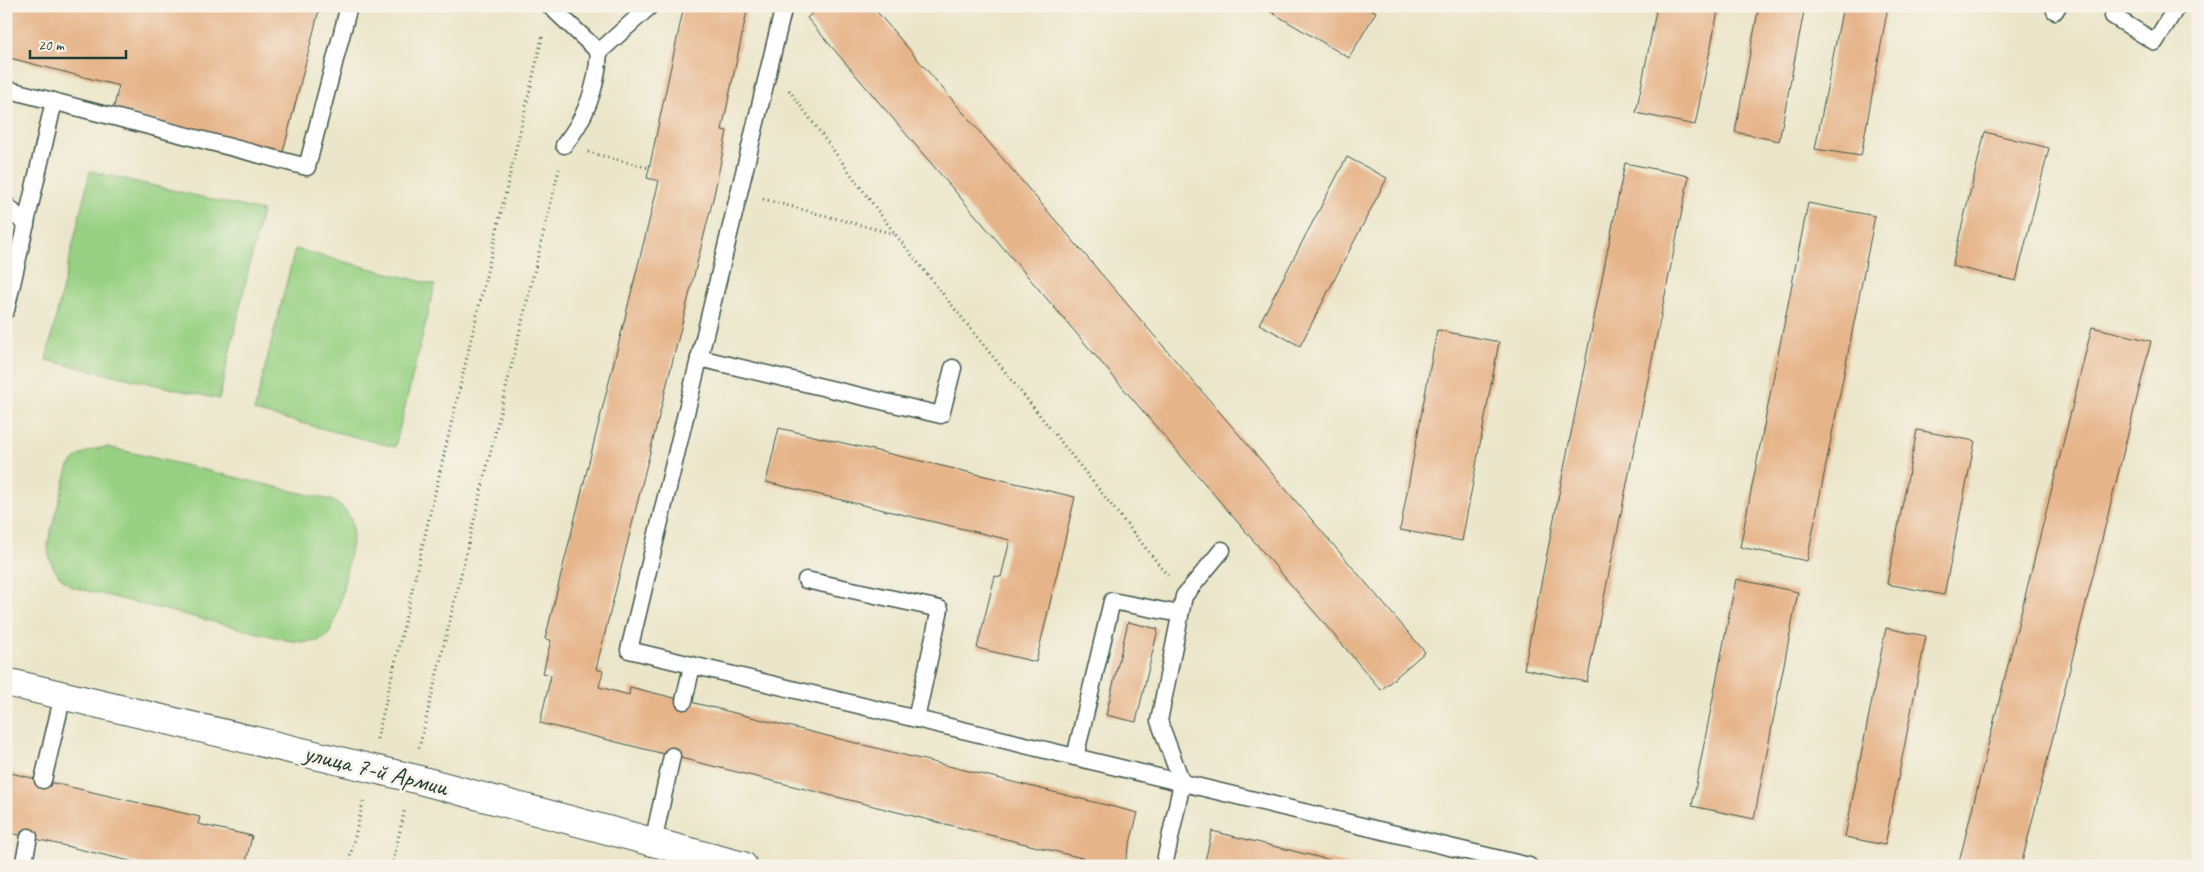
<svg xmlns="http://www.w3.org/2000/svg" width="2204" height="872" viewBox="0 0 2204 872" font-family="Caveat,sans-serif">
  <rect width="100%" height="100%" fill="#f7f3e8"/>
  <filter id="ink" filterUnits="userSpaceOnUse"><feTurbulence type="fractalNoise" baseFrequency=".02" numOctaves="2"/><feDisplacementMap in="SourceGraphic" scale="10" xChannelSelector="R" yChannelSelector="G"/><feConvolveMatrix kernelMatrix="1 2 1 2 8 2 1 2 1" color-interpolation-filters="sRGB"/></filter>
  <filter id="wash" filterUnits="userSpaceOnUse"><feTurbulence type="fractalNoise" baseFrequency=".0096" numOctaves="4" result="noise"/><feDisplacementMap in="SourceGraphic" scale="20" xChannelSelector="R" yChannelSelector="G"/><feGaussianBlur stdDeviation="1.12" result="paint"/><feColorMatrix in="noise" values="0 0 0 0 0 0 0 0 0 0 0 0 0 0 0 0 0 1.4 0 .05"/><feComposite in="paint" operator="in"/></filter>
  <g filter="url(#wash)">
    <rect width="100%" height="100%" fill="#ebe6c9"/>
    <g fill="#98d183" stroke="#5c875c">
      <path d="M90 171 262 211 219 399 46 360Z"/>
      <path d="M295 249 435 285 395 447 254 411Z"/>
      <path d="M108 447 331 500C349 511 352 515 353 536 349 556 339 622 328 635 320 645 299 642 287 640L72 587C55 574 48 564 48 542L68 468C78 453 91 449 108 447Z"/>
    </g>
    <g id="blocks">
      <g fill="#e6b489">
        <path d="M6 6H320L283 152 113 110 119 86 6 57Z"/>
        <path d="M684 6H748L722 130 727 131 714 195 596 669 603 671 599 687 629 695 630 687 1138 813 1124 866H1114L540 723 551 675 543 673 551 640 545 639 659 181 647 178Z"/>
        <path d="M820 6H872L1425 652 1381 690 807 18Z"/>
        <path d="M1261 6H1366L1376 12 1349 58Z"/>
        <path d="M1657 6H1719L1695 125 1636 113Z"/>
        <path d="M1759 6H1805L1779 141 1735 132Z"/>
        <path d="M1843 6H1888L1861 156 1815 149Z"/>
        <path d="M1985 132 2049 148 2016 281 1952 266Z"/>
        <path d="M1347 157 1387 178 1300 346 1259 324Z"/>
        <path d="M1625 163 1689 176 1587 682 1524 669Z"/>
        <path d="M1808 203 1875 216 1807 561 1740 547Z"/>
        <path d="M2092 327 2151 341 2021 866H1975L1959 862Z"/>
        <path d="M1437 330 1499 342 1462 541 1400 530Z"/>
        <path d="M779 428 1075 497 1036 662 977 648 995 576 1001 577 1010 540 766 482Z"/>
        <path d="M1917 430 1975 441 1944 595 1887 584Z"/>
        <path d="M1736 579 1798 592 1754 819 1692 806Z"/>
        <path d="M1128 622 1158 629 1136 722 1106 715Z"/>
        <path d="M1886 628 1926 636 1885 845 1845 837Z"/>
        <path d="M6 772 200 817 198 824 252 836 245 866H151L6 832Z"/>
        <path d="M1212 831 1350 865V866H1204Z"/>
      </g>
    </g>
  </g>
  <g filter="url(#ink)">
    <use href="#blocks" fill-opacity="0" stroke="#3e564a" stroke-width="1"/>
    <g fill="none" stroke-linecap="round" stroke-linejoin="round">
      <defs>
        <g id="service">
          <path d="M550 6 599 52 650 6"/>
          <path d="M784 6 629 650 1529 866"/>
          <path d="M2055 11 2058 6"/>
          <path d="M2113 16 2155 42 2177 6"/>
          <path d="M6 89 307 167 349 6"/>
          <path d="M564 145C587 117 597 87 599 52"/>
          <path d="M6 205 26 225"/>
          <path d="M6 310 54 101"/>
          <path d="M699 358 941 415 953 368"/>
          <path d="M806 580 940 609 916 719"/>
          <path d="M684 701 692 666"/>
          <path d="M1075 757 1112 601 1180 614"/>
          <path d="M43 780 63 695"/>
          <path d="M653 842 672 756"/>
          <path d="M23 866 29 837"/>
          <path d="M1164 866 1182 783 1159 721 1184 596 1222 550"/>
        </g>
        <path id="minor" d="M6 682 412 778 743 866"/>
      </defs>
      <use href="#service" stroke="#3e564a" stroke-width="19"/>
      <use href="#minor" stroke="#3e564a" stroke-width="30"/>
      <g stroke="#3e564a" stroke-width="3" stroke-dasharray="1 4" stroke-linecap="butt">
        <path d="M789 90 895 234 1168 576"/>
        <path d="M588 152 649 168"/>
        <path d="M763 199 894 234"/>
        <path d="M377 739 543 34"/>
        <path d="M419 748 559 169"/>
        <path d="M348 866 364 798"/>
        <path d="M392 866 405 808"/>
      </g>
      <use href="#service" stroke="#fff" stroke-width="16"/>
      <use href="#minor" stroke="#fff" stroke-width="28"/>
    </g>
  </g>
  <g text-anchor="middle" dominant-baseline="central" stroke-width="5" stroke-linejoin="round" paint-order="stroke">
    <g font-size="25" fill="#1f3d34" stroke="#f7f3e8">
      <text transform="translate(376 770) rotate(14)">улица 7-й Армии</text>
    </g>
  </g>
  <rect width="2204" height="872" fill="none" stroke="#f7f3e8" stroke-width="25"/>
  <path d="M30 50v8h96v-8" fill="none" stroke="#1f3d34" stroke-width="2.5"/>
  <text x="38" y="50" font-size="15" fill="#1f3d34" stroke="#f7f3e8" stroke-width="4" paint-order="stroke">20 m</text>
</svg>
